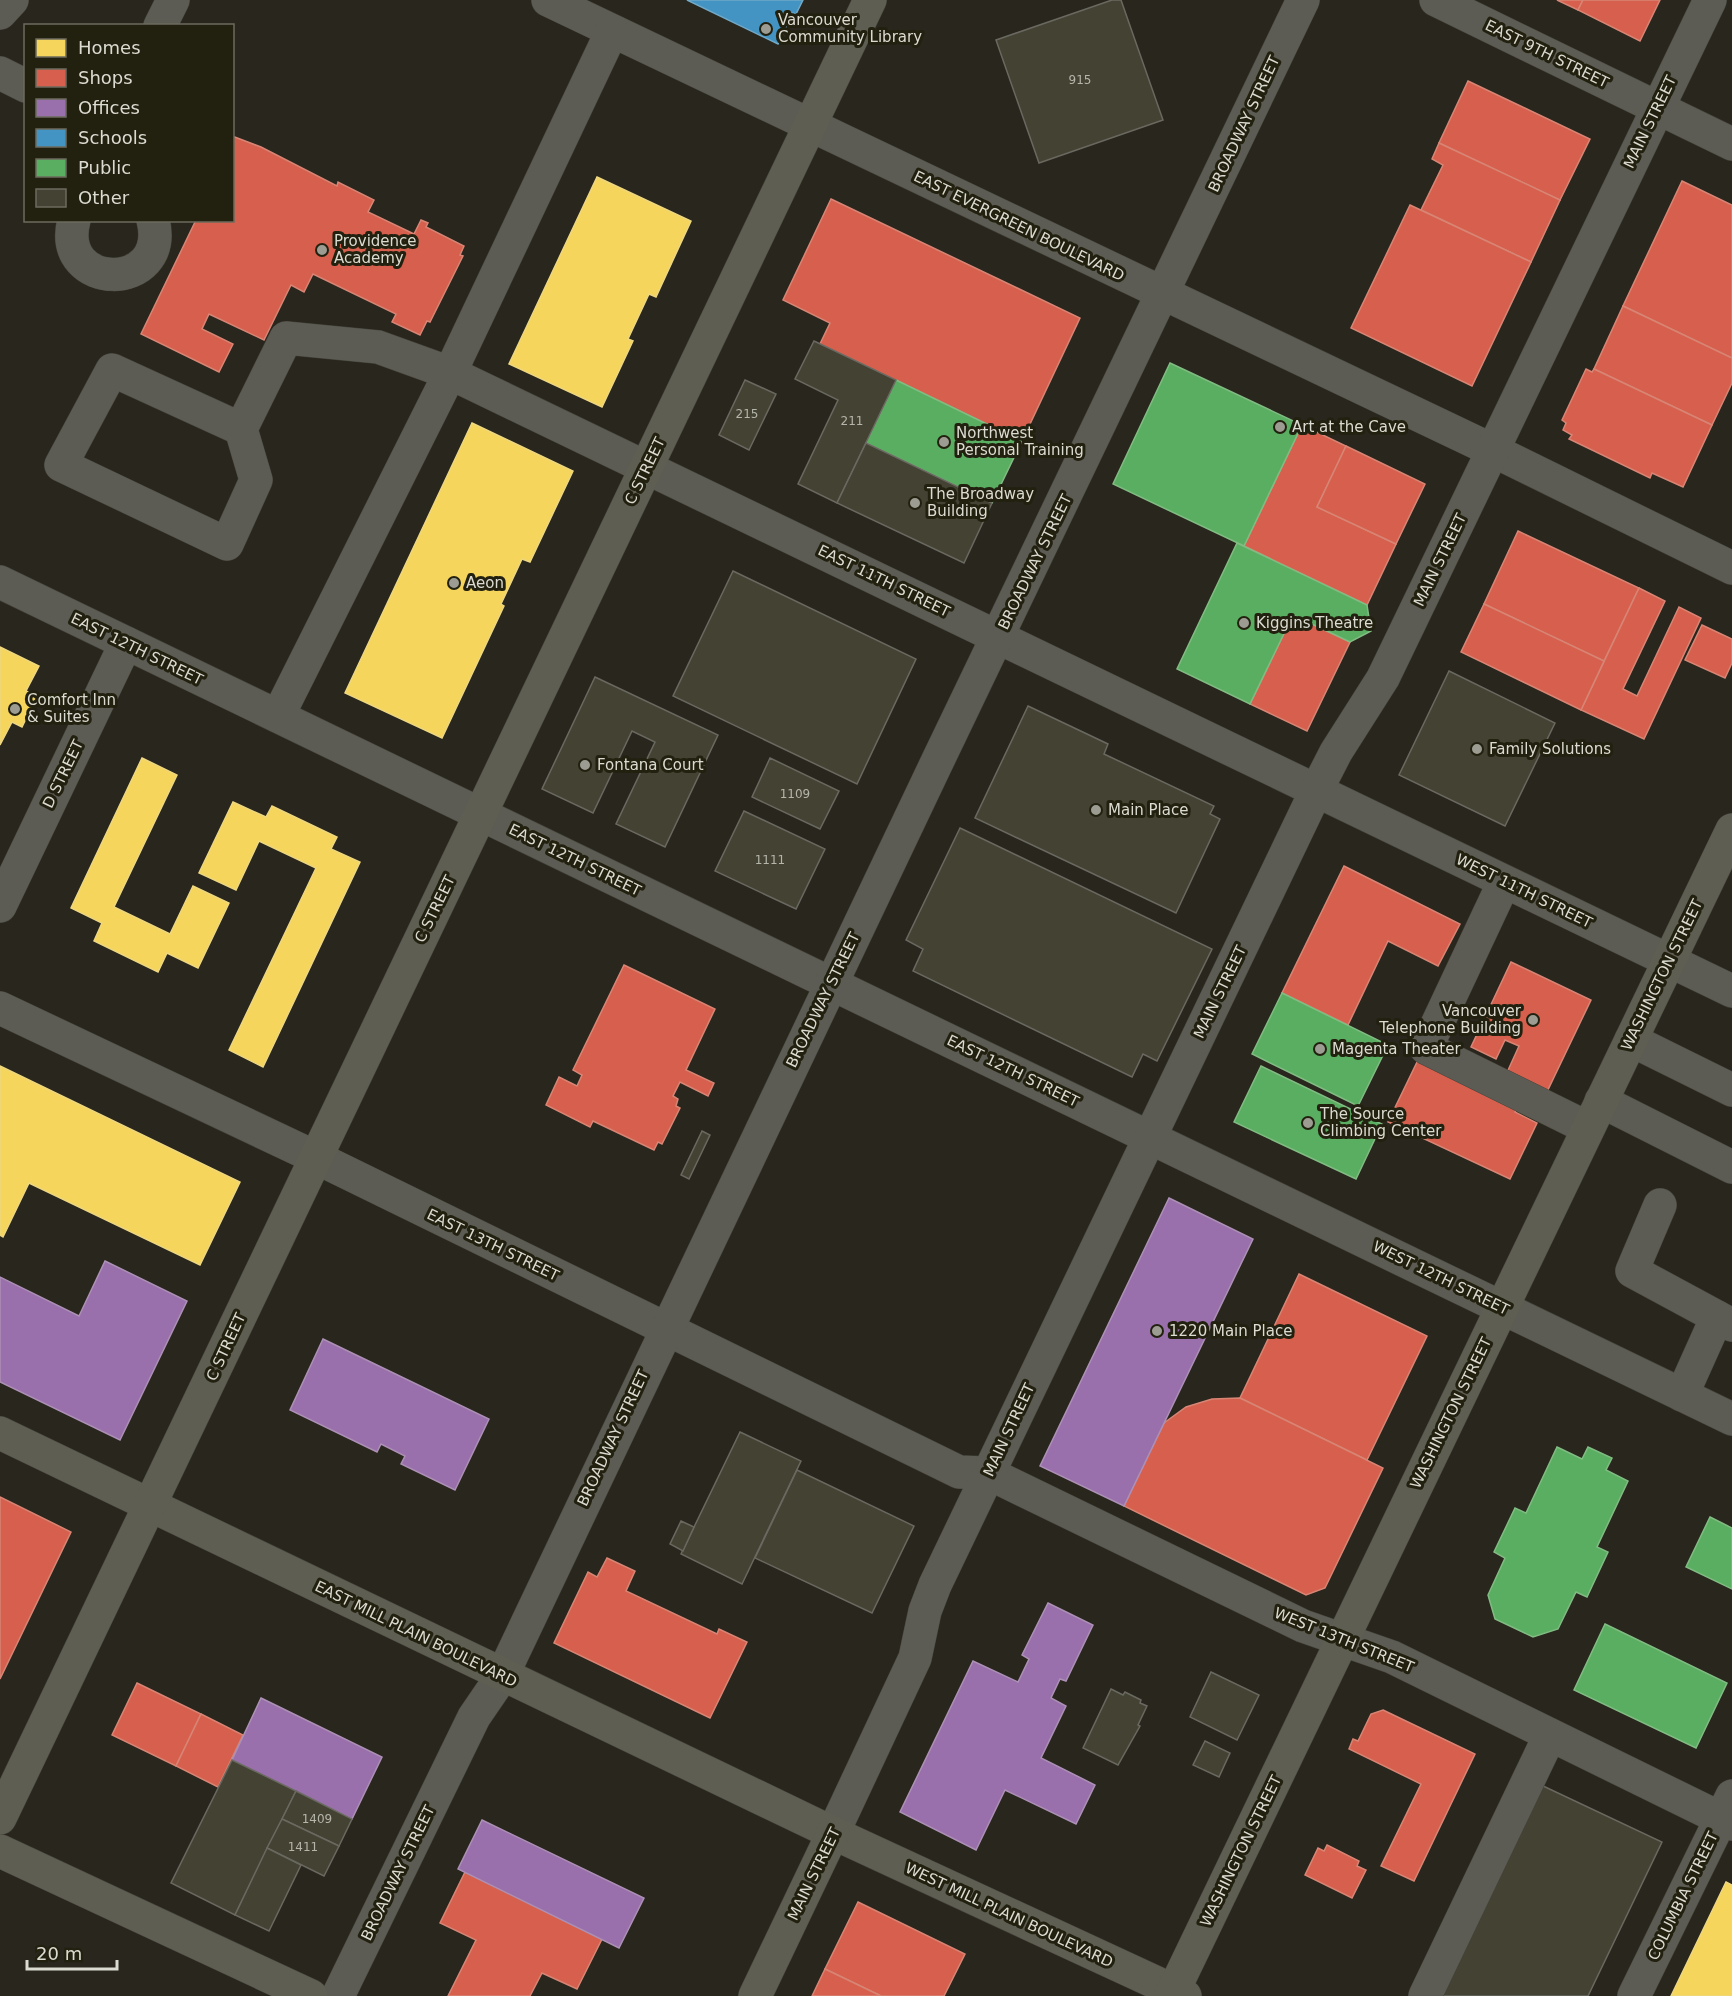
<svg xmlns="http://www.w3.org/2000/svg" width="1732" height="1996" viewBox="0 0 1732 1996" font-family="'DejaVu Sans',sans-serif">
  <rect width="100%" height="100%" fill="#28261d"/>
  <g fill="#f6d55c" stroke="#eed77f" stroke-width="1.5">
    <path d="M597 177 691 221 656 297 649 294 628 339 633 341 602 407 509 364Z"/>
    <path d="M472 423 573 471 530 562 522 559 501 604 504 606 442 738 345 693Z"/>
    <path d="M0 647 39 666 26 691 37 696 22 727 12 722 0 745Z"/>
    <path d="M142 758 177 775 114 907 170 934 193 886 229 903 198 968 167 953 158 972 94 941 102 923 71 908Z"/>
    <path d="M233 802 266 817 272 806 337 837 331 849 360 862 263 1067 229 1050 316 868 259 841 236 890 199 873Z"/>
    <path d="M0 1066 240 1182 200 1265 29 1183 3 1237 0 1235Z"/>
    <path d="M1726 1882 1732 1885V1996H1671Z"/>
  </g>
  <g fill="#d6604d" stroke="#d88575" stroke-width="1.5">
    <path d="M1557 0H1583L1578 10Z"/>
    <path d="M1583 0H1660L1640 41 1578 10Z"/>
    <path d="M1468 81 1590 139 1560 200 1439 143Z"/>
    <path d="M232 136 261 147 337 186 338 182 374 200 368 212 414 234 421 220 428 223 426 227 464 246 460 255 463 256 430 322 427 321 420 335 392 322 396 314 313 274 304 292 291 285 264 340 209 314 202 329 233 344 219 372 141 334 196 220H232Z"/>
    <path d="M1439 143 1560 200 1531 262 1421 210 1443 165 1432 159Z"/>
    <path d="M1682 181 1732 205V358L1623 306Z"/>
    <path d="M831 199 1080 318 1022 441 820 344 830 323 783 300Z"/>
    <path d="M1410 205 1531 262 1472 386 1351 328Z"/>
    <path d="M1623 306 1732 358V383L1712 425 1594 369Z"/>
    <path d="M1586 369 1592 372 1594 369 1712 425 1683 487 1652 473 1650 478 1569 439 1572 435 1563 430 1566 423 1562 420Z"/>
    <path d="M1302 425 1346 446 1317 507 1396 544 1367 605 1244 546Z"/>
    <path d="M1346 446 1425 484 1396 544 1317 507Z"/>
    <path d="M1518 531 1639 588 1604 661 1484 604Z"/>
    <path d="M1639 588 1665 601 1623 689 1637 696 1679 607 1701 618 1644 739 1581 710Z"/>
    <path d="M1484 604 1604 661 1581 710 1461 652Z"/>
    <path d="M1293 615 1350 642 1307 731 1250 704Z"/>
    <path d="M1702 625 1732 639V663L1725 678 1685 660Z"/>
    <path d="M1344 866 1460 924 1438 966 1388 941 1348 1025 1282 993Z"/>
    <path d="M1511 962 1591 1000 1545 1096 1505 1077 1519 1046 1505 1040 1496 1059 1471 1047Z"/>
    <path d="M624 965 715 1009 686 1070 714 1083 708 1096 680 1082 673 1096 678 1099 676 1106 680 1108 662 1144 658 1142 654 1150 593 1121 590 1127 546 1105 559 1077 577 1086 582 1075 573 1070Z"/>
    <path d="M1419 1058 1518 1106 1515 1112 1537 1123 1510 1179 1388 1122Z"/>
    <path d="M1299 1274 1427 1336 1367 1460 1240 1398Z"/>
    <path d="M1240 1398 1383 1468 1325 1588 1306 1595 1124 1506 1164 1423 1186 1407 1212 1399Z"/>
    <path d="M0 1497 71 1532 0 1679Z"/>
    <path d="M607 1558 635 1571 626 1591 717 1634 719 1629 747 1642 710 1718 554 1643 588 1572 597 1577Z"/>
    <path d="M137 1683 201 1714 176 1766 112 1735Z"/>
    <path d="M1383 1710 1475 1754 1414 1881 1381 1866 1421 1784 1349 1749 1353 1739 1358 1741 1371 1714Z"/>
    <path d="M201 1714 243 1735 218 1787 176 1766Z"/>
    <path d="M1327 1845 1359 1861 1357 1866 1366 1870 1352 1898 1305 1875 1318 1848 1324 1851Z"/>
    <path d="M465 1872 602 1939 577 1989 542 1973 530 1996H448L476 1940 440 1923Z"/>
    <path d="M858 1902 965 1954 944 1996H881L825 1969Z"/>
    <path d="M825 1969 881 1996H812Z"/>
  </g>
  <g fill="#9970ab" stroke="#ad90b6" stroke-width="1.5">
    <path d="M1169 1198 1253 1239 1124 1506 1040 1466Z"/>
    <path d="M105 1261 187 1301 120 1440 0 1382V1277L79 1316Z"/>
    <path d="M323 1339 489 1419 455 1490 401 1464 405 1456 381 1444 377 1452 290 1410Z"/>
    <path d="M1048 1603 1093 1625 1066 1681 1060 1679 1051 1698 1066 1706 1041 1758 1095 1785 1076 1824 1005 1790 976 1850 900 1812 973 1661 1018 1682 1029 1659 1022 1655Z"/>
    <path d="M261 1698 382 1757 352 1819 232 1760Z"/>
    <path d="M482 1820 644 1898 619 1948 458 1869Z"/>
  </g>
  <path fill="#4393c3" stroke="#71a9c7" stroke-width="1.5" d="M687 0H803L796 14 793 13 778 44Z"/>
  <g fill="#5aae61" stroke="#81bc83" stroke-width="1.5">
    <path d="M1170 363 1302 425 1244 546 1113 484Z"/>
    <path d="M896 380 1022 441 992 503 866 443Z"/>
    <path d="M1237 543 1367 605 1371 631 1350 642 1293 615 1250 704 1177 669Z"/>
    <path d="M1282 993 1388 1045 1358 1106 1252 1054Z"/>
    <path d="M1261 1066 1382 1124 1356 1179 1234 1122Z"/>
    <path d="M1557 1447 1582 1459 1588 1447 1612 1458 1606 1470 1628 1481 1597 1547 1608 1552 1587 1597 1576 1592 1558 1629 1533 1637 1495 1619 1488 1595 1505 1558 1494 1552 1515 1508 1526 1513Z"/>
    <path d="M1710 1517 1732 1528V1589L1686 1567Z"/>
    <path d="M1605 1624 1727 1683 1696 1748 1574 1690Z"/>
  </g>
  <g fill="#444233" stroke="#6a6961" stroke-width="1.5">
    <path d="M1112 0H1121L1163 120 1039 163 996 40Z"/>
    <path d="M814 341 896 380 837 503 798 484 838 400 795 379Z"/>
    <path d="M745 380 776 394 749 450 719 435Z"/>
    <path d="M866 443 992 503 964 563 837 503Z"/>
    <path d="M733 571 916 659 857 784 673 696Z"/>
    <path d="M1449 671 1555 723 1505 826 1399 775Z"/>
    <path d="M595 677 718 735 665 847 616 824 655 742 632 731 593 813 542 789Z"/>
    <path d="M1028 706 1108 744 1104 754 1214 806 1210 814 1220 819 1176 913 975 818Z"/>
    <path d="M770 758 839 791 820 829 752 797Z"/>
    <path d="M744 811 825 849 796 909 715 871Z"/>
    <path d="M960 828 1212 949 1157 1061 1143 1054 1132 1077 913 971 923 949 906 940Z"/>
    <path d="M702 1131 710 1135 689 1179 681 1175Z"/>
    <path d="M740 1432 801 1461 742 1584 681 1554Z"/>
    <path d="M797 1470 914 1526 872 1613 755 1558Z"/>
    <path d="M681 1521 694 1527 683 1551 670 1544Z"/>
    <path d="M1211 1672 1259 1695 1237 1740 1190 1717Z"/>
    <path d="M1111 1689 1123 1695 1125 1692 1141 1700 1140 1703 1147 1706 1138 1725 1140 1726 1118 1765 1083 1748Z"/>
    <path d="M1205 1741 1230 1753 1219 1777 1193 1765Z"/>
    <path d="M232 1760 296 1791 235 1915 171 1883Z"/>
    <path d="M1541 1785 1662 1842 1588 1996H1440Z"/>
    <path d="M296 1791 352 1819 339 1846 282 1819Z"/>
    <path d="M282 1819 339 1846 324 1876 267 1848Z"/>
    <path d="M267 1848 301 1865 269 1931 235 1915Z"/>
  </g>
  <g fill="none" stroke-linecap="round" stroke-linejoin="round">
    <defs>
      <g id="minor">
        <path d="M548 0 1492 450 1732 568"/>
        <path d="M1436 0 1732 144"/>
        <path d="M0 13 12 0"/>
        <path d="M160 26 173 0"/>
        <path d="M0 73 26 86"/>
        <path d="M74 220C55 292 171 293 153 220"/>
        <path d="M241 429 112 370 61 465 227 544 256 480 241 429 286 338 378 347 450 373 1732 991"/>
        <path d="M0 582 1732 1419"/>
        <path d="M278 716 450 373 612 31"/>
        <path d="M1504 882 1426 1048 1588 1128"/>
        <path d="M0 906 126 643"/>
        <path d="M0 1008 315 1157 959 1472 988 1473 1303 1626 1392 1657 1732 1824"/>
        <path d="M1631 1040 1732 1090"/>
        <path d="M1601 1101 1732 1167"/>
        <path d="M1660 1205 1632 1271 1732 1325"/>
        <path d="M1682 1395 1717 1317"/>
        <path d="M833 1833 915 1658 925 1611 935 1585 1316 791 1336 752 1383 678 1710 0"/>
        <path d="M338 1996 474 1717 502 1676 522 1634C778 1087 1043 545 1303 0"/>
        <path d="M1425 1996 1550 1735"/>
        <path d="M1634 1996 1732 1796"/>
      </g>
      <g id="major">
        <path d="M0 1433 833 1833 1185 1996"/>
        <path d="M0 1818 870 0"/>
        <path d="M0 1851 311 1996"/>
        <path d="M755 1996 833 1833"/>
        <path d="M1171 1996 1732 830"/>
      </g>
    </defs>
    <use href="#minor" stroke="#45443c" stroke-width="34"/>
    <use href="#major" stroke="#45443c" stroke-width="34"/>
    <use href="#minor" stroke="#5d5c54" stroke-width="33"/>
    <use href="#major" stroke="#5f5e53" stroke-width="33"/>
  </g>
  <g fill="#9d9c92" stroke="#222110" stroke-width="2">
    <circle cx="766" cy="29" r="6"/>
    <circle cx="322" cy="250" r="6"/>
    <circle cx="1280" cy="427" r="6"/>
    <circle cx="944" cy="442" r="6"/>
    <circle cx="915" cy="503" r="6"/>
    <circle cx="454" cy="583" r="6"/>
    <circle cx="1244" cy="623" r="6"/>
    <circle cx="15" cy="709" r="6"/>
    <circle cx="1477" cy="749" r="6"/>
    <circle cx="585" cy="765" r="6"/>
    <circle cx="1096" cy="810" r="6"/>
    <circle cx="1533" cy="1020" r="6"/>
    <circle cx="1320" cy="1049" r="6"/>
    <circle cx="1308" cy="1123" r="6"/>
    <circle cx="1157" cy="1331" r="6"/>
  </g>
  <g text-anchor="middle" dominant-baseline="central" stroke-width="6" stroke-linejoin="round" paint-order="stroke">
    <g font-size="12" fill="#b6b5aa">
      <text x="1080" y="80">915</text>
      <text x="747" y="414">215</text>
      <text x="852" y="421">211</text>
      <text x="795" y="794">1109</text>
      <text x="770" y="860">1111</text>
      <text x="317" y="1819">1409</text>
      <text x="303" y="1847">1411</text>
    </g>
    <g font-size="15" fill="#dcdbd1" stroke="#222110" text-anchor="start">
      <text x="778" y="20">Vancouver<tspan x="778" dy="17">Community Library</tspan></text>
      <text x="334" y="241">Providence<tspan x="334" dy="17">Academy</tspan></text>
      <text x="1292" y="427">Art at the Cave</text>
      <text x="956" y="433">Northwest<tspan x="956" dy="17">Personal Training</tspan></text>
      <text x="927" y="494">The Broadway<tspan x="927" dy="17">Building</tspan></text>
      <text x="466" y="583">Aeon</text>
      <text x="1256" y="623">Kiggins Theatre</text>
      <text x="27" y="700">Comfort Inn<tspan x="27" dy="17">&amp; Suites</tspan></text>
      <text x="1489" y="749">Family Solutions</text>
      <text x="597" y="765">Fontana Court</text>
      <text x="1108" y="810">Main Place</text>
      <text x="1521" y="1011" text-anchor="end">Vancouver<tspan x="1521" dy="17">Telephone Building</tspan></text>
      <text x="1332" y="1049">Magenta Theater</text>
      <text x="1320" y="1114">The Source<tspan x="1320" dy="17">Climbing Center</tspan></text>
      <text x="1169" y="1331">1220 Main Place</text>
    </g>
    <g font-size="15" fill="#dcdbd1" stroke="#222110">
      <text transform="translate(1547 54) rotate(26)">EAST 9TH STREET</text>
      <text transform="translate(1650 122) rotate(-64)">MAIN STREET</text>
      <text transform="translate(1244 124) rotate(-65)">BROADWAY STREET</text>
      <text transform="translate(1019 226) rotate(26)">EAST EVERGREEN BOULEVARD</text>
      <text transform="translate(645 471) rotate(-64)">C STREET</text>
      <text transform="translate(1440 560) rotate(-64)">MAIN STREET</text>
      <text transform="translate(1035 562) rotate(-64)">BROADWAY STREET</text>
      <text transform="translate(884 581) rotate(26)">EAST 11TH STREET</text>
      <text transform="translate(137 649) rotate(26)">EAST 12TH STREET</text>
      <text transform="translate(63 774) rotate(-64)">D STREET</text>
      <text transform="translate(575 860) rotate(26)">EAST 12TH STREET</text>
      <text transform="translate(1524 891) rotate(26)">WEST 11TH STREET</text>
      <text transform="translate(435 909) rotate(-64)">C STREET</text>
      <text transform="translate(1662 975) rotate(-64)">WASHINGTON STREET</text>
      <text transform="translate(1220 992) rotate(-64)">MAIN STREET</text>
      <text transform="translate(823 1000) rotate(-64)">BROADWAY STREET</text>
      <text transform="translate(1013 1071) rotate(26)">EAST 12TH STREET</text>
      <text transform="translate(493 1245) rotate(26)">EAST 13TH STREET</text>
      <text transform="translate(1441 1278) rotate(26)">WEST 12TH STREET</text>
      <text transform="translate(226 1347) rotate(-65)">C STREET</text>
      <text transform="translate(1451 1413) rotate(-64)">WASHINGTON STREET</text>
      <text transform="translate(1009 1430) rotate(-65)">MAIN STREET</text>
      <text transform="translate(613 1438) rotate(-65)">BROADWAY STREET</text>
      <text transform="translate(416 1634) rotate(26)">EAST MILL PLAIN BOULEVARD</text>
      <text transform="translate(1344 1640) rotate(22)">WEST 13TH STREET</text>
      <text transform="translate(1241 1851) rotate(-64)">WASHINGTON STREET</text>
      <text transform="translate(398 1873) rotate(-64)">BROADWAY STREET</text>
      <text transform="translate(814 1874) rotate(-64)">MAIN STREET</text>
      <text transform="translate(1683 1896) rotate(-64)">COLUMBIA STREET</text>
      <text transform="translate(1009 1915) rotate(25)">WEST MILL PLAIN BOULEVARD</text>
    </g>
  </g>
  <rect x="24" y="24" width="210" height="198" fill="#222110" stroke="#6c6b5d" stroke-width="1.5"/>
  <rect x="36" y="39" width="30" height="18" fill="#f6d55c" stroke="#6c6b5d" stroke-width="1.5"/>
  <text x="78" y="54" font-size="18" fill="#dcdbd1">Homes</text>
  <rect x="36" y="69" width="30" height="18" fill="#d6604d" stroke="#6c6b5d" stroke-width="1.5"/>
  <text x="78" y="84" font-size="18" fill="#dcdbd1">Shops</text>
  <rect x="36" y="99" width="30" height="18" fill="#9970ab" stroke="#6c6b5d" stroke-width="1.5"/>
  <text x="78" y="114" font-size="18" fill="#dcdbd1">Offices</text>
  <rect x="36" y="129" width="30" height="18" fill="#4393c3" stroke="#6c6b5d" stroke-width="1.5"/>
  <text x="78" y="144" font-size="18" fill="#dcdbd1">Schools</text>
  <rect x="36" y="159" width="30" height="18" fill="#5aae61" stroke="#6c6b5d" stroke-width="1.5"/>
  <text x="78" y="174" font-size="18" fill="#dcdbd1">Public</text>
  <rect x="36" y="189" width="30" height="18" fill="#444233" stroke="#6c6b5d" stroke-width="1.5"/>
  <text x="78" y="204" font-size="18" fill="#dcdbd1">Other</text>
  <path d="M27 1960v9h90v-9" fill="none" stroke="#dcdbd1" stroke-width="3"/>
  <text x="36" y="1960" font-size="18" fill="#dcdbd1" stroke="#222110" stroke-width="4.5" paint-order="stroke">20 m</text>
</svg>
